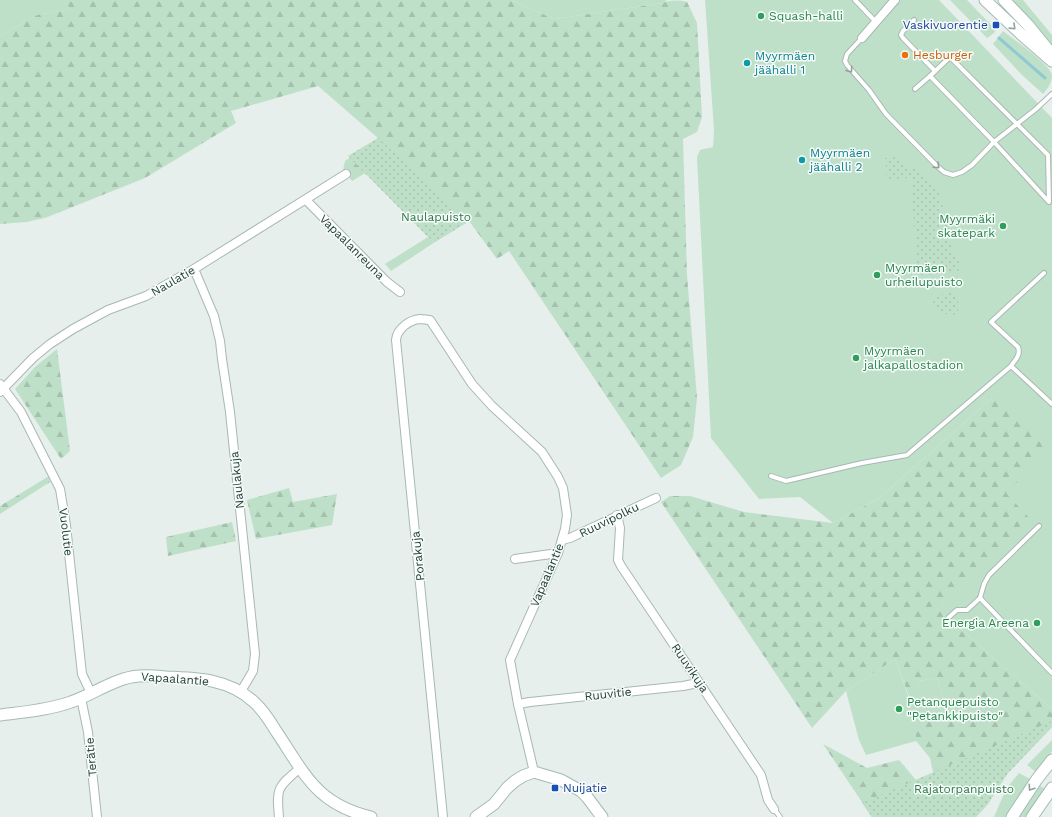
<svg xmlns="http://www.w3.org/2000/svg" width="1052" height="817" viewBox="0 0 1052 817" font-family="'Work Sans',sans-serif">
  <defs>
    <pattern id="forest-firs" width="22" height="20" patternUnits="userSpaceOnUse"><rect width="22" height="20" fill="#bfe0c8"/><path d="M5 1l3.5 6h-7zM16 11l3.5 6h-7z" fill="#a4c1ad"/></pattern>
    <pattern id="park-dots" width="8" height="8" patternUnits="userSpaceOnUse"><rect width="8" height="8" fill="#bfe0c8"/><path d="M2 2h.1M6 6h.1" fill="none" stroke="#a4c1ad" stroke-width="1.8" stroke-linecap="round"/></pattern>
  </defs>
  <rect width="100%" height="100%" fill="#e6efeb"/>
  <g fill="#bfe0c8">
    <path d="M0 0H62L72 9 37 15 0 36Z"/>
    <path d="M512 0H667L663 3 554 19Z"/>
    <path d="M705 0H939L1052 118V709L954 623 938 610 943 604 1006 493 998 393 878 499 833 523 800 497 759 499 711 438 697 157 700 150 713 147 714 130Z"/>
    <path d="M950 0H967L993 27 995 32 990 36 987 38Z"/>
    <path d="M1013 0H1023L1052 35V47Z"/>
    <path d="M1003 31C1013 39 1049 63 1052 75 1052 83 1048 88 1043 94L1021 74 993 44Z"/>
    <path d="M428 237 435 242 391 271 385 264Z"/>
    <path d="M895 659 910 701 919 681 937 678 950 716 938 720 916 715V741L866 755 859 740 846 691Z"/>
    <path d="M1052 740V751L1036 772 1027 765Z"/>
    <path d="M1019 773 1030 779 1006 817H994L1006 789Z"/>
    <path d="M1039 785 1045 789 1026 817H1018Z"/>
  </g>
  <g fill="url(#forest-firs)">
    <path d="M62 0H512L554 19 663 3C669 0 679 0 687 2L697 23 702 117 697 132 683 139 687 275 697 398 693 437 681 465 661 478 509 251 497 259 469 221 435 242 429 231 367 172 352 181 343 170 345 161 378 138 318 86 231 111 236 123 145 178 45 218 26 222 0 224V36L37 15 71 9Z"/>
    <path d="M57 349 70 451 61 459 15 389 35 367Z"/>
    <path d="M998 393 1050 450 1006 493 1032 521 943 604 938 610 954 623 1052 709V727L1007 774 988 804 976 817 933 772 930 758 916 741V715L938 720 950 716 937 678 919 681 911 702 895 659 846 691 812 728 661 502 670 496H690L744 512 833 523 878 499Z"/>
    <path d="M49 476 50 482 0 514V506Z"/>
    <path d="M289 488 293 502 337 494 332 525 256 539 247 500Z"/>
    <path d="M232 522 236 541 168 556 166 537Z"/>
    <path d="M823 744 867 768 899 760 916 780 937 817H872Z"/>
  </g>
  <g fill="url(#park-dots)">
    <path d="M378 138 469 221 435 242 428 237 348 156Z"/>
    <path d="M899 157 910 169 911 165 934 187 940 195 951 245 960 265V268L957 272 918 276 911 178 887 179 885 158Z"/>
    <path d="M949 290 955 292 958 298V311L953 315C944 314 935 312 932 304L938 297Z"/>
    <path d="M1052 721V727L1007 774 988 804 976 817H872L862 803Z"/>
  </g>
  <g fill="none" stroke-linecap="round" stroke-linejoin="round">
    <path stroke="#8ec9d4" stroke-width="3" d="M999 38 1045 78"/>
    <defs>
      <g id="lane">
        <path d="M855 0 876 22"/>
        <path d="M914 20 903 31 901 35 903 38 935 71"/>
        <path d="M862 38 847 54 845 61 847 65 869 90 886 114 937 166 944 172 953 175 962 172 972 165 994 142 1036 109 1052 94"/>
        <path d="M950 57 1048 155 1049 202 994 142 930 76Z"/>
        <path d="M915 89 930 76"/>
        <path d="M1011 366 1052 404"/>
        <path d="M771 476 786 481 862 463 907 455 1011 366C1015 360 1021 355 1018 347L991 322 1044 273"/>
        <path d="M1039 526 989 575 984 584 980 598 1052 673"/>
        <path d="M948 618 957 610H967L980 598"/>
        <path d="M774 809 780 817"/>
      </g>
      <g id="street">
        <path d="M862 38 895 0"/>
        <path d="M306 200 387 282 400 292"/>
        <path d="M194 269 214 316 220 341 222 359 230 412 255 654 253 671 240 693"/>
        <path d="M0 384 21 412 60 489 66 525 82 674 91 693"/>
        <path d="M0 392 33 358 50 344 73 329 108 310 146 296 194 269 346 174"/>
        <path d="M617 515 620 528 618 560 621 566 761 775 768 800 774 809"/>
        <path d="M562 540 570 538 656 498"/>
        <path d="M515 559 558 553"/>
        <path d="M81 698 88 732 97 817"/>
        <path d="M518 704 530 702 683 686 698 683"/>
        <path d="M279 817C276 787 278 787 300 768"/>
        <path d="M443 817 396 340C397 329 409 320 420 319 423 319 427 320 430 320L432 323 472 384 492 406 542 452 558 477 563 488 567 515 565 529 558 553 510 660 518 704 534 772"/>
      </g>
      <g id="secondary">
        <path d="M985 0 1021 34 1052 61"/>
        <path d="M1004 0 1028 25 1050 52"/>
        <path d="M0 715C23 712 49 710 71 702 92 695 117 677 139 676 148 675 157 676 166 677 198 678 229 679 254 702 263 710 270 721 276 731 305 774 316 804 371 817"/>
        <path d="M476 817 494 804 507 788 515 781 523 776 534 772 561 780 581 791 587 797 602 817"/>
        <path d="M1012 817 1037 779 1052 760"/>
        <path d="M1032 817 1052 788"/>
      </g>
    </defs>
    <use href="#lane" stroke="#a8b8b2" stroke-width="6"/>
    <use href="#street" stroke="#a8b8b2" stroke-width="10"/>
    <use href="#secondary" stroke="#a4bbb3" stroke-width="13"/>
    <use href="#lane" stroke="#fff" stroke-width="4"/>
    <use href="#street" stroke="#fff" stroke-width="8"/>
    <use href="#secondary" stroke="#fff" stroke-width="11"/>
  </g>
  <defs><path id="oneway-chevron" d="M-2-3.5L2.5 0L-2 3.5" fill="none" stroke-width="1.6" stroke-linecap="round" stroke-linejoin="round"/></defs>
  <g stroke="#92a09c">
    <use href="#oneway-chevron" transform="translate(1013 27) rotate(44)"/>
    <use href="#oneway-chevron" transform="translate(850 70) rotate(54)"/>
    <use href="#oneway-chevron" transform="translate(937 166) rotate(44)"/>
    <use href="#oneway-chevron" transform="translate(1031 788) rotate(124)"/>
  </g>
  <g fill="#2e9e5b" stroke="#f7fbf9" stroke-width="1.5">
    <circle cx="761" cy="16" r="4"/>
    <circle cx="1003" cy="226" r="4"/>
    <circle cx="877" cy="275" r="4"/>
    <circle cx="856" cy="358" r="4"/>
    <circle cx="1037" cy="623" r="4"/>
    <circle cx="899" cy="709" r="4"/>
  </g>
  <g fill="#1a4fb4" stroke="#f7fbf9" stroke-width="1.5">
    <rect x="992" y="21" width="8" height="8" rx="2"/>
    <rect x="551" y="784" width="8" height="8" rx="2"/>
  </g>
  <circle fill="#e8710a" stroke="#f7fbf9" stroke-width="1.5" cx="905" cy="55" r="4"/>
  <g fill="#0f9aa8" stroke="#f7fbf9" stroke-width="1.5">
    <circle cx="747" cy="63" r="4"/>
    <circle cx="802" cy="160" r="4"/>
  </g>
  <g text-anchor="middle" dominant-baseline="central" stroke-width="3" stroke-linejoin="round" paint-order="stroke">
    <g font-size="12" fill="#27864d" stroke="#f7fbf9" text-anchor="start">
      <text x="769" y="16">Squash-halli</text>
      <text x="995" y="219" text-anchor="end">Myyrmäki<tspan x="995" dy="14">skatepark</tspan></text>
      <text x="885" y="268">Myyrmäen<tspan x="885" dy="14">urheilupuisto</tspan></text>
      <text x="864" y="351">Myyrmäen<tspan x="864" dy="14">jalkapallostadion</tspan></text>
      <text x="1029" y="623" text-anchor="end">Energia Areena</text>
      <text x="907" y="702">Petanquepuisto<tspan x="907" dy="14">"Petankkipuisto"</tspan></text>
    </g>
    <g font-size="12" fill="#164399" stroke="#f7fbf9" text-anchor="end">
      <text x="988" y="25">Vaskivuorentie</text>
      <text x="563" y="788" text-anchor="start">Nuijatie</text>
    </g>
    <g font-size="12" fill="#c56008" stroke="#f7fbf9" text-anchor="start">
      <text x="913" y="55">Hesburger</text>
    </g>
    <g font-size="12" fill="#0d838f" stroke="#f7fbf9" text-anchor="start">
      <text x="755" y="56">Myyrmäen<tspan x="755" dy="14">jäähalli 1</tspan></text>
      <text x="810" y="153">Myyrmäen<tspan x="810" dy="14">jäähalli 2</tspan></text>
    </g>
    <g font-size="12" fill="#2d7a4b" stroke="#f7fbf9">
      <text x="436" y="217">Naulapuisto</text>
      <text x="964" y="789">Rajatorpanpuisto</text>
    </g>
    <g font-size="12" fill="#24423a" stroke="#f7fbf9">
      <text transform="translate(352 247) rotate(45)">Vapaalanreuna</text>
      <text transform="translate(173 281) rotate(-30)">Naulatie</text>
      <text transform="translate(237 480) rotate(-96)">Naulakuja</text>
      <text transform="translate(609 520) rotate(-26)">Ruuvipolku</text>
      <text transform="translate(66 532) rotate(83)">Vuolutie</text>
      <text transform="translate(418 556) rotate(-96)">Porakuja</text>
      <text transform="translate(547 575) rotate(-67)">Vapaalantie</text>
      <text transform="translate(690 668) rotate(56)">Ruuvikuja</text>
      <text transform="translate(175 679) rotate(4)">Vapaalantie</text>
      <text transform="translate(608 694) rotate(-6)">Ruuvitie</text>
      <text transform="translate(91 757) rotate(-95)">Terätie</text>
    </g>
  </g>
</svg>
